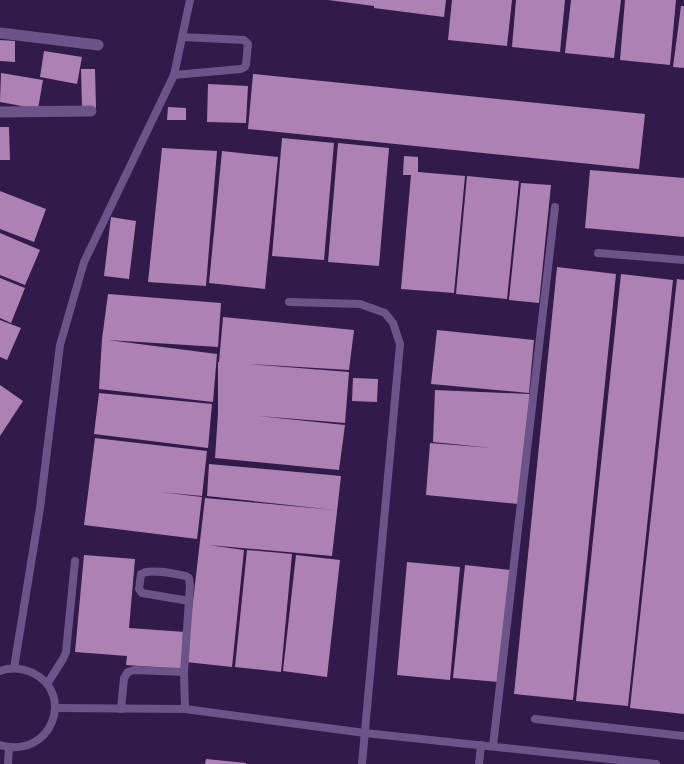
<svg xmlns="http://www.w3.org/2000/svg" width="684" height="764" viewBox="0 0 684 764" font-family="'Nunito Sans',sans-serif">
  <rect width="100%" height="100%" fill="#311b4a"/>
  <g fill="#ae81b3">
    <path d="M328 0H446L444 17 374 8V6Z"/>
    <path d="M452 0H512L507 46 448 40Z"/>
    <path d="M516 0H565L560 52 512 47Z"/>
    <path d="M571 0H621L614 58 565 53Z"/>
    <path d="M625 0H676L670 65 620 60Z"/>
    <path d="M681 6H684V68L673 67Z"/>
    <path d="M0 40 15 41V62L0 61Z"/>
    <path d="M44 51 82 57 77 84 40 77Z"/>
    <path d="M81 69H95L96 108H82Z"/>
    <path d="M1 73 43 80 38 109 0 102Z"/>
    <path d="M253 74 645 114 639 169 248 129Z"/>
    <path d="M208 84 248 86 246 123 207 122Z"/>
    <path d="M168 107 186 108V120H167Z"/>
    <path d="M0 127H9L10 160H0Z"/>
    <path d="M282 138 334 143 324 260 272 256Z"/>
    <path d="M338 143 389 148 379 266 328 262Z"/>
    <path d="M162 148 217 151 206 286 148 282Z"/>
    <path d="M222 151 278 157 265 289 209 283Z"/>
    <path d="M404 156 418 157V172L465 176 454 293 401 289 411 175H403Z"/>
    <path d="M590 170 684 178V237L585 228Z"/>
    <path d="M467 176 519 181 507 299 456 294Z"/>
    <path d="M521 183 551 185 539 303 509 300Z"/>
    <path d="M0 191 46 209 34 242 0 229Z"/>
    <path d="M111 217 136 221 129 279 104 276Z"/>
    <path d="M0 233 40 250 25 285 0 275Z"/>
    <path d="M557 267 616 274 573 700 514 694Z"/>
    <path d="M621 274 673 280 628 706 576 701Z"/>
    <path d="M0 278 25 288 11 323 0 318Z"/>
    <path d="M677 279 684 280V714L630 708Z"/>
    <path d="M108 294 221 303 218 347 108 340 217 354 213 402 99 389 102 339Z"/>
    <path d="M223 317 354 330 349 370 248 364 349 372 345 423 258 416 345 425 339 470 215 458 218 413V362H219Z"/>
    <path d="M0 320 21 328 7 360 0 357Z"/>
    <path d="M437 330 534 340 529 393 431 384Z"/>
    <path d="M353 378 378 379 377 402 352 401Z"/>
    <path d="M0 385 23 401 0 436Z"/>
    <path d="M435 390 530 394 518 504 426 495 430 443 492 448 433 442Z"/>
    <path d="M99 393 212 404 208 448 94 434Z"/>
    <path d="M95 438 207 451 202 496 160 492 202 497 197 539 84 525Z"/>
    <path d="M209 464 341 476 332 556 208 545 244 550 232 667 186 662 205 498 335 510 207 496Z"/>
    <path d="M247 550 292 554 281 672 235 667Z"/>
    <path d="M84 555 135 559 129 628 185 632 182 669 126 665 127 656 75 652Z"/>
    <path d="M296 555 340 560 327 677 283 671Z"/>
    <path d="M407 562 460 567 450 680 397 675Z"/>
    <path d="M465 565 511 570 499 682 453 678Z"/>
    <path d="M206 759 246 763V764H205Z"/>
  </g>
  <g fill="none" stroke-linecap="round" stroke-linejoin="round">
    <g stroke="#6a5488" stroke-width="8">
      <path d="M174 75 241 69 245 67 246 64 248 44 244 40 182 37"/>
      <path d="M598 253 684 260"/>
      <path d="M289 302 360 304 385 313 393 323 400 344 362 764"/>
      <path d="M14 668 40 508 60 345 84 262 174 75 190 0"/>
      <path d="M0 671C11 667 22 668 33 673 76 694 51 760 0 745"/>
      <path d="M47 684 63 659 66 652 75 561"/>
      <path d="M55 708 185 709 365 733 656 764"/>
      <path d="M121 709 124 678 128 672 134 670 184 672"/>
      <path d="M185 709 184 672 190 586 189 578 186 576C176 574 149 568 141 574L139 589 142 593 189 601"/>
      <path d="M535 719 684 736"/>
      <path d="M493 746 555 207"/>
      <path d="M8 764 9 748"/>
      <path d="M479 764 481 745"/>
    </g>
    <g stroke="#6a5488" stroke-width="11">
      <path d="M0 33 98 45"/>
      <path d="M0 112 91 111"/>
    </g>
  </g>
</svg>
